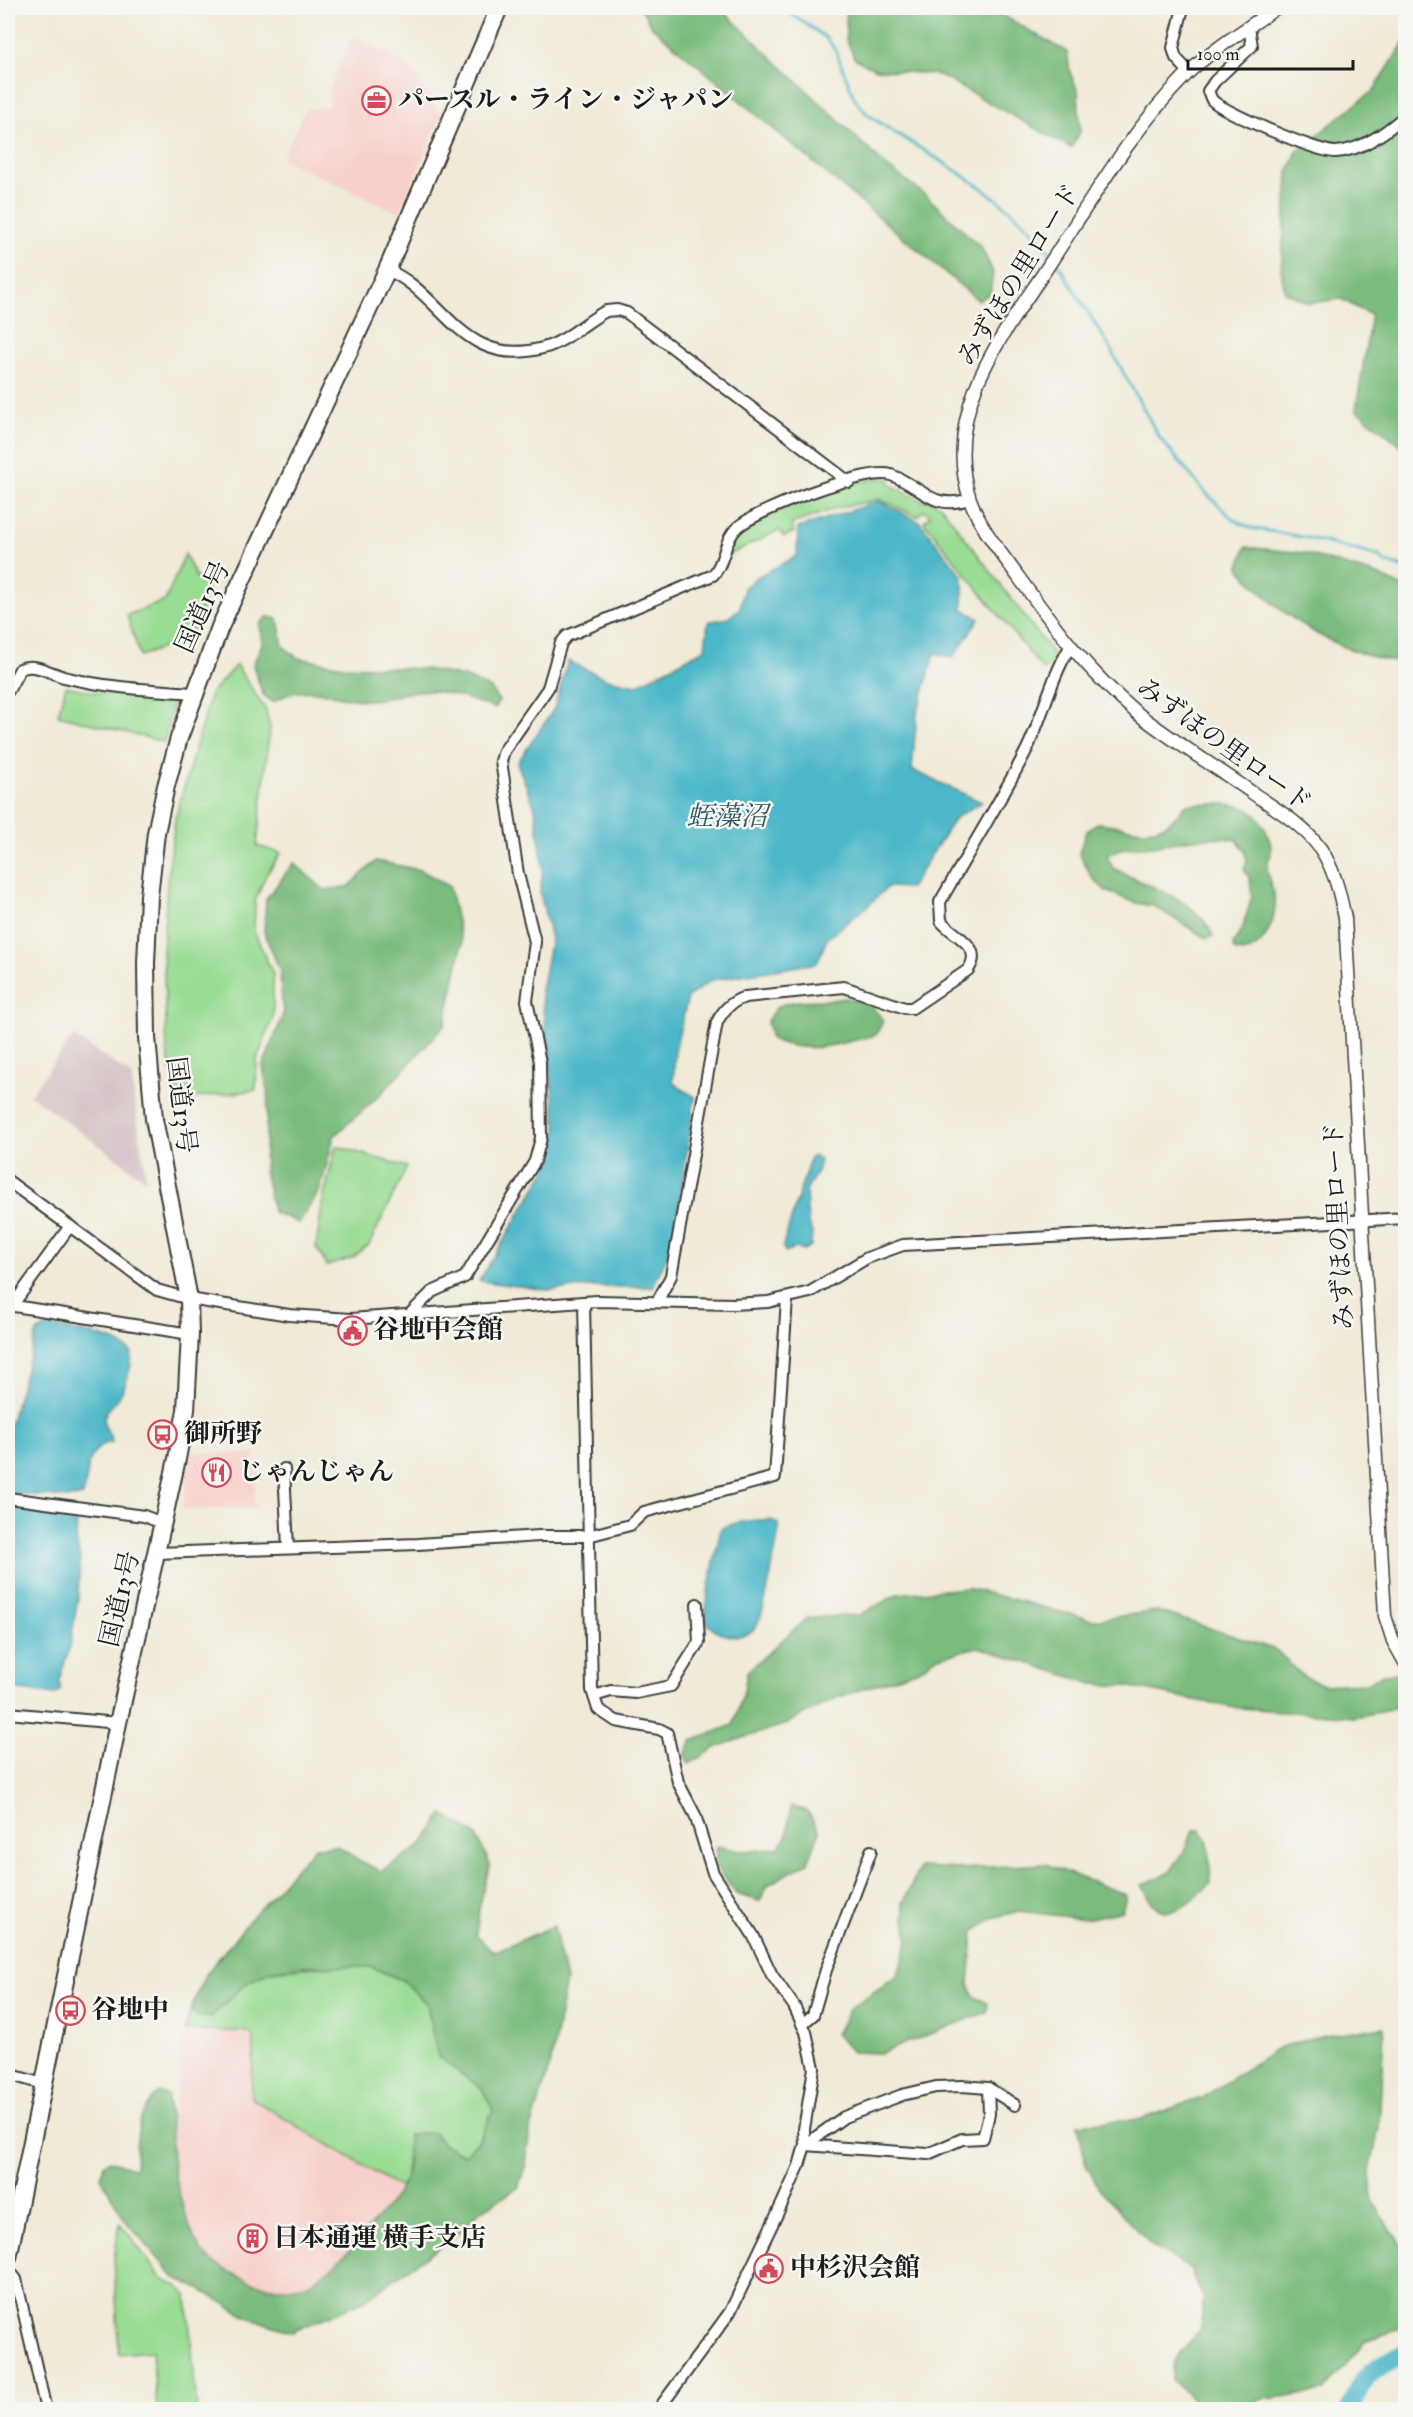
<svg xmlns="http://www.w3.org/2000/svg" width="1413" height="2417" viewBox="0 0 1413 2417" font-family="'IM FELL Double Pica','Noto Serif JP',serif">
  <rect width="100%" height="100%" fill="#f6f6f2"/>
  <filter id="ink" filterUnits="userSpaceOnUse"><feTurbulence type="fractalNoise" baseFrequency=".0167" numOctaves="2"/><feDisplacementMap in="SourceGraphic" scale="12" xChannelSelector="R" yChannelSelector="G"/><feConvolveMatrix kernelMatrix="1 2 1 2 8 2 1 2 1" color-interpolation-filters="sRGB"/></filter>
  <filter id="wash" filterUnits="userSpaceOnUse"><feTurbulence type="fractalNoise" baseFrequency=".008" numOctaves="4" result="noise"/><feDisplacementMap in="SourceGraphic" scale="24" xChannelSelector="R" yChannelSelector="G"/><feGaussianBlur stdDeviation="1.35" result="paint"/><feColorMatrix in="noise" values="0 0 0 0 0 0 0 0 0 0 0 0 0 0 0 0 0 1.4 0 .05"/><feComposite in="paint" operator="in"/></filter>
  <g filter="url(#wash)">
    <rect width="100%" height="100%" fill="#f0ead7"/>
    <g fill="#f7d0cb">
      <path d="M352 37 386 52 408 66 437 110 442 113 399 213 281 159 305 110 329 106 330 88Z"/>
      <path d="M191 1453H255V1508L182 1510Z"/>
      <path d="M185 2031H244L250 2033 254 2038 251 2098 400 2188 387 2207 352 2248 314 2282 284 2290 260 2287 226 2270 205 2256 193 2233 180 2196 172 2158V2117Z"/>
    </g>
    <path fill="#d2bec2" d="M73 1036 131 1075 146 1180 30 1095Z"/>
    <g fill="#99dc93" stroke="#5a7c58" stroke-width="1.5">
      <path d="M874 479H889L891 485 922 501 929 500 941 506 1057 659 1043 670 924 522 930 515 924 510 917 516 879 499 834 509 791 524 794 532 784 537 779 530 727 556 735 537 742 529 796 502 825 491Z"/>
      <path d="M185 554 196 577 208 585 194 637 140 656 127 615 165 601Z"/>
      <path d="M236 665 266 710 270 727 257 846 281 853 266 875 255 901 254 931 273 974V1017L257 1059 256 1090 178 1100 167 1051 163 947 167 885 175 819 211 693Z"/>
      <path d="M66 686 103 694 174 700 164 742 58 715Z"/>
      <path d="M336 1146 407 1167 369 1245 352 1258 327 1266 316 1247 323 1199Z"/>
      <path d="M336 1965 371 1967 404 1981 427 2004 433 2037 482 2089 493 2110 479 2140 464 2155 444 2145 433 2133 406 2158V2178L400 2188 251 2098 254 2038 250 2033 243 2031H185L191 2009 197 2017H211L246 1983 270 1971Z"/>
      <path d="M120 2223 162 2279 179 2287 187 2295 197 2409H157L152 2351 119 2354 114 2257Z"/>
    </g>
    <g fill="#7abc7d" stroke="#4b6c4c" stroke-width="1.5">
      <path d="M641 8H720L885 165 923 193 981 247 993 272 990 294 978 300 967 291 652 27Z"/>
      <path d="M855 8H990L1067 52 1070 72 1078 92 1080 132 1071 148 939 75 875 69 855 59 846 39V14Z"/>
      <path d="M1405 41V449L1356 410 1371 315 1341 299 1309 303 1285 292 1281 269 1285 219 1288 173 1297 151 1374 90Z"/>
      <path d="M1246 547 1304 553 1378 575 1405 588V663C1341 655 1279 619 1239 567Z"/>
      <path d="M267 617 278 619 283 646 298 658 344 666 425 669 465 677 491 689 499 701 494 708C469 700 445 689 418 691 402 693 387 699 372 700 334 702 311 678 273 702L263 695 253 665 262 644 260 624Z"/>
      <path d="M1198 804C1215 805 1236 801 1252 812 1262 820 1272 839 1271 853 1271 857 1267 861 1267 866 1267 878 1274 890 1275 902 1276 923 1259 960 1234 950L1233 943 1242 930 1252 896 1250 880 1244 869 1247 860 1244 849 1237 840C1203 833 1184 842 1152 846 1136 848 1121 845 1107 856L1113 868C1146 887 1198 898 1213 936L1207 939 1154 906 1136 903 1106 891 1093 879 1079 853 1086 832 1097 823C1135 826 1158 844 1185 805Z"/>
      <path d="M376 861 420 870 449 886 462 944 445 1025 380 1095 334 1136 320 1190 299 1223 273 1212 264 1170 268 1096 263 1066 283 1015 280 971 264 932 266 899 294 863 324 890 348 887Z"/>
      <path d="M846 998C864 1002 874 1005 883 1021L876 1035C838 1044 809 1056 771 1039L767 1021C770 1018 772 1012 775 1009 789 996 827 1003 846 998Z"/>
      <path d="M967 1588 1093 1620 1157 1611 1276 1650 1303 1676 1324 1685 1366 1683 1383 1674 1399 1673 1405 1680V1701L1390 1710 1353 1717 1230 1707 1126 1686 1093 1684 978 1647 935 1658 919 1670 836 1698 786 1724 719 1746 689 1764 685 1755 692 1741 733 1725 744 1691 747 1672 807 1618 859 1615 898 1594Z"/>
      <path d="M791 1806 807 1811 820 1831 808 1862 768 1885 760 1901 736 1894 715 1865 717 1846C740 1853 757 1852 780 1847L787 1834Z"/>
      <path d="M443 1814 476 1835 490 1864 480 1903 476 1935 493 1952 554 1926 566 1981 551 2062 529 2135 526 2164 518 2188 479 2212 459 2233 365 2300 292 2332 247 2317 202 2290 174 2277 124 2219 101 2177 104 2165 110 2160 135 2169C136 2142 136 2111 159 2092L167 2095C172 2118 170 2136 172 2158 174 2180 190 2241 206 2256 215 2265 229 2272 241 2277 299 2306 329 2275 366 2231 380 2215 395 2199 405 2180 409 2172 407 2146 408 2135L419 2133H433L444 2145 464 2155 479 2140 493 2110 482 2089 438 2057 427 2004 404 1981 371 1967 301 1966 270 1971 246 1983 211 2017H197L191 2009 204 1977 251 1918 315 1847 337 1846 362 1862 381 1871 421 1846Z"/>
      <path d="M1193 1830H1201L1208 1843 1211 1883C1198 1895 1174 1923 1155 1906 1150 1901 1146 1891 1142 1885L1170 1872 1183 1853Z"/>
      <path d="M1045 1864 1126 1895 1122 1911 1086 1919 1019 1911 992 1918 973 1933 969 1983 974 1997 988 2003 987 2012 881 2053 852 2052 836 2034 850 2008 898 1975 908 1941 903 1903 920 1867 960 1869Z"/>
      <path d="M1384 2027 1379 2127 1370 2172 1373 2202 1405 2251V2326L1365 2342 1323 2392 1263 2399 1236 2409 1202 2408 1172 2380 1174 2361 1200 2329 1204 2299 1191 2269 1153 2247 1099 2188 1086 2165 1078 2124 1141 2119 1204 2097 1280 2047 1324 2035Z"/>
    </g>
    <g fill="#4cb7c8" stroke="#346a72" stroke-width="1.5">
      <path d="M879 501 919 521 963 577V609L979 619 953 658 935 653 917 713 912 770 982 802 955 818 910 888 887 887 870 904 827 939 817 963 712 980 688 997 675 1049 673 1083 695 1097 673 1243 653 1287H593L548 1290 479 1281 545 1172 557 1131 541 990 551 939 540 893 543 868 535 808 517 763 554 709 568 661 607 679 637 685 705 649 708 622 728 618 740 608 744 588 757 577 797 556 798 528Z"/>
      <path d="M815 1156 820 1160 817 1172 806 1190 808 1223 812 1232 811 1246 804 1250 796 1248 785 1252 783 1246 810 1158Z"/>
      <path d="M47 1326C77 1333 110 1332 132 1353 131 1369 128 1383 119 1397 113 1406 104 1409 104 1421 104 1428 111 1434 112 1442 84 1447 89 1475 83 1496L69 1498 8 1493V1431L37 1332Z"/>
      <path d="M8 1507 77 1519 76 1539 80 1559 78 1598 70 1646 59 1681 61 1689 54 1695 8 1688Z"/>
      <path d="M757 1520H771L778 1524 779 1530C775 1549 765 1619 754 1629 749 1635 744 1635 738 1636 725 1637 713 1630 705 1621L708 1591 721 1528 739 1522Z"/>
    </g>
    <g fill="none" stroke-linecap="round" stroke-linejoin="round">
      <g stroke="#4cb7c8" stroke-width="3">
        <path d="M783 8 825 37 835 49 855 99 867 114C930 158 1007 192 1052 255"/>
        <path d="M1056 261 1106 341 1159 437 1204 491 1234 520 1251 528 1308 538 1379 556 1384 562 1406 568"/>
      </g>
      <path stroke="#4cb7c8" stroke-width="20" d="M1350 2410C1363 2371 1371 2371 1406 2353"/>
    </g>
  </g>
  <g filter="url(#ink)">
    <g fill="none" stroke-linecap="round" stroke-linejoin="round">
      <defs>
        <g id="minor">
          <path d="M1183 8 1173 48 1176 58 1189 72"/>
          <path d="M1249 27 1252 46 1215 81 1208 91C1210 94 1210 97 1212 100 1223 112 1319 153 1336 152 1363 150 1386 132 1406 115"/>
          <path d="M387 270C444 293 461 370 543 348 566 342 585 322 606 311L617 310 627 313 849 482"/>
          <path d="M8 691 20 669C34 662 50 673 64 677 107 688 151 690 195 693"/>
          <path d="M8 1181 157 1290 189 1299 289 1315 351 1319 597 1301 733 1304 768 1302 810 1292 867 1258 903 1245 1406 1218"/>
          <path d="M584 1302 592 1690 598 1709 616 1721 659 1729 667 1733 678 1782 695 1815 713 1873 753 1935 772 1975 794 2006 806 2032 814 2068 804 2129 805 2145 799 2166 781 2206 730 2312 658 2410"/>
          <path d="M657 1302 671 1276 717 1022C724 1009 731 1002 745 997L844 987 905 1008H912L968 970C985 946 954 937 941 921L940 902C969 851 1001 801 1027 749 1043 716 1051 678 1070 647"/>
          <path d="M8 1305 190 1334"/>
          <path d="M12 1306 70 1226"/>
          <path d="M409 1315 432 1292 465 1277 535 1161 541 1138 540 1062 527 1001 535 942 518 874 501 761 504 751 548 688 561 643 567 636 713 575C726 561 723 540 738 527 757 510 868 467 891 475 924 487 930 511 970 499"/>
          <path d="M284 1469 288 1548"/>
          <path d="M8 1498 144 1516 162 1523"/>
          <path d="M157 1553 418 1544 539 1536H588L630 1525 644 1512 775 1477 787 1299"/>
          <path d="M594 1696 611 1691 636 1693 671 1686 699 1642 697 1604"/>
          <path d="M8 1713 118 1723"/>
          <path d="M802 2024 813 2015 826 1970 871 1851"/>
          <path d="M8 2074 43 2084"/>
          <path d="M805 2145 928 2154 962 2139 983 2138 989 2114 988 2088"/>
          <path d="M805 2145 844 2117 902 2095 936 2087 962 2086 988 2088 1015 2105"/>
          <path d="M8 2269 16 2279 46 2410"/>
        </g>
        <path id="tertiary" d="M1276 8C1248 28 1210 51 1186 75 1128 134 1086 209 1041 277 997 342 942 416 970 499 980 528 1000 551 1017 575 1053 625 1089 673 1137 713 1174 742 1216 767 1254 794 1279 811 1310 829 1325 856 1336 876 1340 895 1345 918L1385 1616 1393 1641 1406 1664"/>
        <path id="trunk" d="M8 2258 118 1723 177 1459 186 1410 190 1334 189 1299 154 1119 147 1037 146 963 149 896 156 833 166 786 179 738 220 627 387 270 499 8"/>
      </defs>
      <use href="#minor" stroke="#3c3b38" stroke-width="14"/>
      <use href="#tertiary" stroke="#3c3b38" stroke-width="15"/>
      <use href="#trunk" stroke="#3c3b38" stroke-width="20"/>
      <use href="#minor" stroke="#fff" stroke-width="10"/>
      <use href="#tertiary" stroke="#fff" stroke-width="12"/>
      <use href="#trunk" stroke="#fff" stroke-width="16"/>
    </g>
  </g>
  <defs>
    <symbol id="office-ring" viewBox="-11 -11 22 22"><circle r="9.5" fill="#f6f6f2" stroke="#d1495b" stroke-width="1.5"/><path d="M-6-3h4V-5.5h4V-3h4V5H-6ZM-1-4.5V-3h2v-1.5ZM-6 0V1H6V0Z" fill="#d1495b"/></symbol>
    <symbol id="civic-ring" viewBox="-11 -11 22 22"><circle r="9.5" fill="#f6f6f2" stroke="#d1495b" stroke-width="1.5"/><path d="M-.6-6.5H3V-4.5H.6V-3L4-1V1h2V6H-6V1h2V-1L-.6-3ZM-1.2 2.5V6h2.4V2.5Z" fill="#d1495b"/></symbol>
    <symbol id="bus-ring" viewBox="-11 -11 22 22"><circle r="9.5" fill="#f6f6f2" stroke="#d1495b" stroke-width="1.5"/><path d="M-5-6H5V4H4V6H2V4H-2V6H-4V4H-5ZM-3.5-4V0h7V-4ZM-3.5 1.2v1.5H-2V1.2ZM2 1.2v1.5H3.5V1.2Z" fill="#d1495b"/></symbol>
    <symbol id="restaurant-ring" viewBox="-11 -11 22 22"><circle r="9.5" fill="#f6f6f2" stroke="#d1495b" stroke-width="1.5"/><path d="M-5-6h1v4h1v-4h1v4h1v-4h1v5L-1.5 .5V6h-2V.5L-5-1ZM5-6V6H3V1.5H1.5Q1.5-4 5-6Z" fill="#d1495b"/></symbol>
    <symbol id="building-ring" viewBox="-11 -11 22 22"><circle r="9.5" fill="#f6f6f2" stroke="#d1495b" stroke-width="1.5"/><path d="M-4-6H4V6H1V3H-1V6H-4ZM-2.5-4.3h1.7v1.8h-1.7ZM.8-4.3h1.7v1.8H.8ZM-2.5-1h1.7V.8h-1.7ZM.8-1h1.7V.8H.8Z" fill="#d1495b"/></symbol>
  </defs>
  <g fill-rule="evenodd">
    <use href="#office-ring" x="360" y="84" width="33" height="33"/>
    <use href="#civic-ring" x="336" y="1314" width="33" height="33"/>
    <use href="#bus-ring" x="146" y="1418" width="33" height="33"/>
    <use href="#restaurant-ring" x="200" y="1456" width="33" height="33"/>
    <use href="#bus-ring" x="54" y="1994" width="33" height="33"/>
    <use href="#building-ring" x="236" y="2222" width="33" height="33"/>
    <use href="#civic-ring" x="752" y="2252" width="33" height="33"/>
  </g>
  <g text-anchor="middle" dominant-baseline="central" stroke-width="5" stroke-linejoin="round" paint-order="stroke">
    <g font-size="26" font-weight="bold" fill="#1c1c1c" stroke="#f6f6f2" text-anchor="start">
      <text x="398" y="100">パースル・ライン・ジャパン</text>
      <text x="373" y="1330">谷地中会館</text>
      <text x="184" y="1434">御所野</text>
      <text x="238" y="1472">じゃんじゃん</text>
      <text x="91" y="2010">谷地中</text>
      <text x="273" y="2238">日本通運 横手支店</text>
      <text x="790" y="2268">中杉沢会館</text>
    </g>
    <g font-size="26" fill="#1c1c1c" stroke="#f6f6f2">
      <text transform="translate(1019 275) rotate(-58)">みずほの里ロード</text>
      <text transform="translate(203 607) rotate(-66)">国道13号</text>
      <text transform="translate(1224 745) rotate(36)">みずほの里ロード</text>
      <text transform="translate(181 1105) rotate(83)">国道13号</text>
      <text transform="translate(1339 1226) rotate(-93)">みずほの里ロード</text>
      <text transform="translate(120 1599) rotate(-77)">国道13号</text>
    </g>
    <g font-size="27" font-style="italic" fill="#2f5a61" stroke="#f6f6f2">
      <text x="727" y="816">蛭藻沼</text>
    </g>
  </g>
  <rect width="1413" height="2417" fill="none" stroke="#f6f6f2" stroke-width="30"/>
  <path d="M1188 60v9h165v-9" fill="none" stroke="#1c1c1c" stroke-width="3"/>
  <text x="1197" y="60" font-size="18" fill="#1c1c1c" stroke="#f6f6f2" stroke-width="4.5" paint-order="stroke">100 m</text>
</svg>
